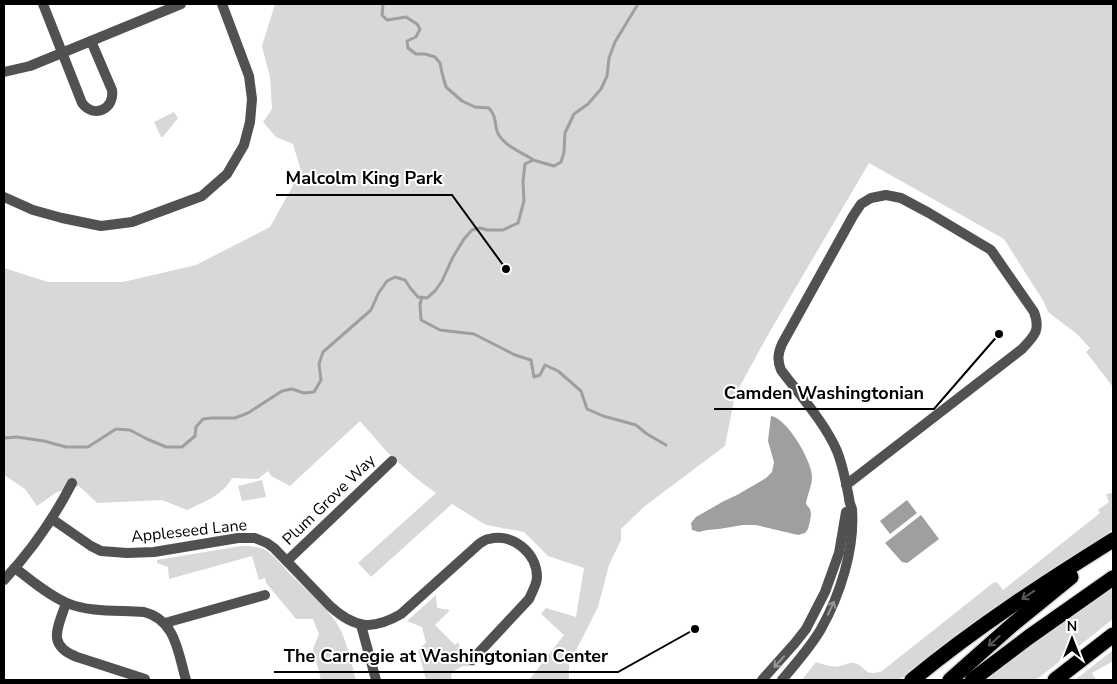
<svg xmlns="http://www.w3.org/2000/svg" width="1117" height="684" viewBox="0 0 1117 684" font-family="'Nunito Sans',sans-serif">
  <rect width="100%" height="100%" fill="#fff"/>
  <g fill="#d8d8d8">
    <path d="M275 4H1113V387L1086 352 1090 348 1077 334 1048 312 1044 302 1004 239 869 163 769 333 735 395 725 446 645 506 621 529V540L609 565 598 607 569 664V680H529L564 635 541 614 546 608 576 617 584 568 548 556 524 532 486 525 452 504 371 577 358 563 436 493 417 479 387 452 360 421 290 486 271 476 268 471 258 479 232 478C223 495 204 502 187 510L162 500 97 503 79 486 57 492 37 506 25 489 4 475V268L48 282H123L196 265 270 227 301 171 293 144 276 137 263 122 272 109 270 77 262 46Z"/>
    <path d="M174 112 178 118 163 137H161L154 122Z"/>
    <path d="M262 480 266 497 242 501 238 486Z"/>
    <path d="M1113 492V529L956 634 899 680H802L816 662C824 664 831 668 839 666 844 666 849 662 854 663 866 665 863 678 882 671L993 583 997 582 1003 590 1100 513 1098 510 1109 502 1106 495 1109 493 1110 494Z"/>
    <path d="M241 546C249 546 259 546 267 551 276 557 283 567 291 575 307 591 330 609 340 629 348 645 351 663 356 680H321L313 649 319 634 313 619H296L266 583 265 578 259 580 252 556 169 579 168 567 157 563V560Z"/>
    <path d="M1113 586V619L1036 680H981Z"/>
    <path d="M436 595 437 608 450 610 435 625 455 645 458 642 464 655 476 666H463L452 672 451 680H426L418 650 426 643 422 627 407 621Z"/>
    <path d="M1113 650V661L1092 673 1096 680H1075Z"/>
  </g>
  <g fill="#9f9f9f">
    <path d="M771 416C787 418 812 461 812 477 812 486 807 495 806 504L810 509 811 514 810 521 808 529 805 533 798 535 756 525H743L719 529 707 530 699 532 692 530 691 523 696 517 724 501 737 495 766 478 772 472 774 462 768 441Z"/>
    <path d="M907 500 917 513 890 534 880 521Z"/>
    <path d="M921 515 939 539 910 561 907 563 902 562 885 543Z"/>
  </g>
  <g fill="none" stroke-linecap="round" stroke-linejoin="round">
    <g stroke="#9f9f9f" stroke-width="3">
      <path d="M383 4 382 15 387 20 406 17 417 24 420 29 416 37 407 41 408 48 416 54H425L435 57 440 63 442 73 446 87 462 101 475 107 489 108C497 118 494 121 497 131 502 145 521 152 532 159"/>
      <path d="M422 297 420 304 421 320 440 330 474 334 515 355 531 360 534 377 540 375 545 365 558 371 581 391 587 409 603 416 636 425 647 434 666 445"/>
      <path d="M4 438 17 437 44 441 66 447H88L116 429 130 430 147 439 166 447H182L195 436 196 427 203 419 212 418H235L248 413 282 391 292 389 304 393 314 392 321 380 319 364 323 352 371 310 378 294 387 281 395 277 405 280 411 289 418 297 427 298 435 291 442 281 453 257 464 239 472 230 480 228 487 230H503L518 223 524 201 523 181 525 164 533 160 554 166 561 162 564 152 565 133 574 114 588 104 601 89 607 76 609 58 615 42 638 4"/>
    </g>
    <defs>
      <g id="motorway">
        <path d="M912 680C975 628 1044 583 1113 540"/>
        <path d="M950 680 1012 625 1071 577"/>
        <path d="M972 680 1029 637 1113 578"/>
        <path d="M1055 680 1113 635"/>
      </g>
    </defs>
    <use href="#motorway" stroke="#dbdbdb" stroke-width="18"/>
    <g stroke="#515151" stroke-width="10">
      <path d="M43 4 82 103C94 119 115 109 112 90L91 41"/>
      <path d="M4 72 30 66 181 4"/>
      <path d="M4 197 33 210 62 218 101 226 132 222 202 196 227 174 244 145 250 122 252 99 249 76 222 4"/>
      <path d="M52 519 91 546 101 551 127 553 154 552 238 538H255L267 543 274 548 330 606C354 628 372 631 401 614L479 544C482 542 486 539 489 539 513 533 537 553 537 577 537 584 532 592 529 599L472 660"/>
      <path d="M287 561 392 461"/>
      <path d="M15 568C31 580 48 595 67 603 91 613 119 610 144 612 176 620 178 653 186 680"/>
      <path d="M4 580C31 551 54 518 72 483"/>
      <path d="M66 603C58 628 46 645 77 657L145 679"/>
      <path d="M165 623 265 595"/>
      <path d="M361 625 376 680"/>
      <path d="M762 680 795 643 806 629 825 592 839 553 846 512"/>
      <path d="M782 680C795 664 810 648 821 629 840 595 855 549 852 509 851 506 849 502 849 498 846 482 843 466 837 451 825 423 799 394 781 370 777 360 778 353 782 344L853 216 861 204 871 198 886 195 901 198 929 213 991 250 1034 312C1041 331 1034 336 1022 349L846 485"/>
    </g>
    <use href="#motorway" stroke="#000" stroke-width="15"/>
  </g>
  <defs><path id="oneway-shaft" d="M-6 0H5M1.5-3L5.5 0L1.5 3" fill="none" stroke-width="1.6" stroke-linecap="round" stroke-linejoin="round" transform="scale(1.25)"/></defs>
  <g stroke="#595959">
    <use href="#oneway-shaft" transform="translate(1028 595) rotate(146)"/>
    <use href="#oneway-shaft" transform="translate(994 641) rotate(138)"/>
  </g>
  <g stroke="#979797">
    <use href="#oneway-shaft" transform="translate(831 608) rotate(-65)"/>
    <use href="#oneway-shaft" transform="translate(779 662) rotate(132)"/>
  </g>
  <g text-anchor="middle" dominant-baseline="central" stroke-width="4" stroke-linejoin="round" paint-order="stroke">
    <g font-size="16" fill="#000" stroke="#fff">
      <text transform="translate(329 500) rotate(-44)">Plum Grove Way</text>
      <text transform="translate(189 531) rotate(-6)">Appleseed Lane</text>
    </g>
  </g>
  <path fill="none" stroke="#000" stroke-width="2" d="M506 269L452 195H276M999 334L934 409H714M695 629L618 672H274"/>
  <g fill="#000" stroke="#fff" stroke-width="2">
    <circle cx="506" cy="269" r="5"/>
    <circle cx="999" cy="334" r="5"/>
    <circle cx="695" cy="629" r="5"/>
  </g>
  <g font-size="18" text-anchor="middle" font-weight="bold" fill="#000" stroke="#fff" stroke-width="4" stroke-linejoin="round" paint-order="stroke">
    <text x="364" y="184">Malcolm King Park</text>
    <text x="824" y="399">Camden Washingtonian</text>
    <text x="446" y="662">The Carnegie at Washingtonian Center</text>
  </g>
  <rect width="1117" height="684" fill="none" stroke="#000000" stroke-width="10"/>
  <g transform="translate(1072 639)" stroke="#ffffff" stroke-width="4" paint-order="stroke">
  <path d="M0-4L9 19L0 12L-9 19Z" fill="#000000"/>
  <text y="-8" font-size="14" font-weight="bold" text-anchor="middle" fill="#000000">N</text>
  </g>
</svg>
